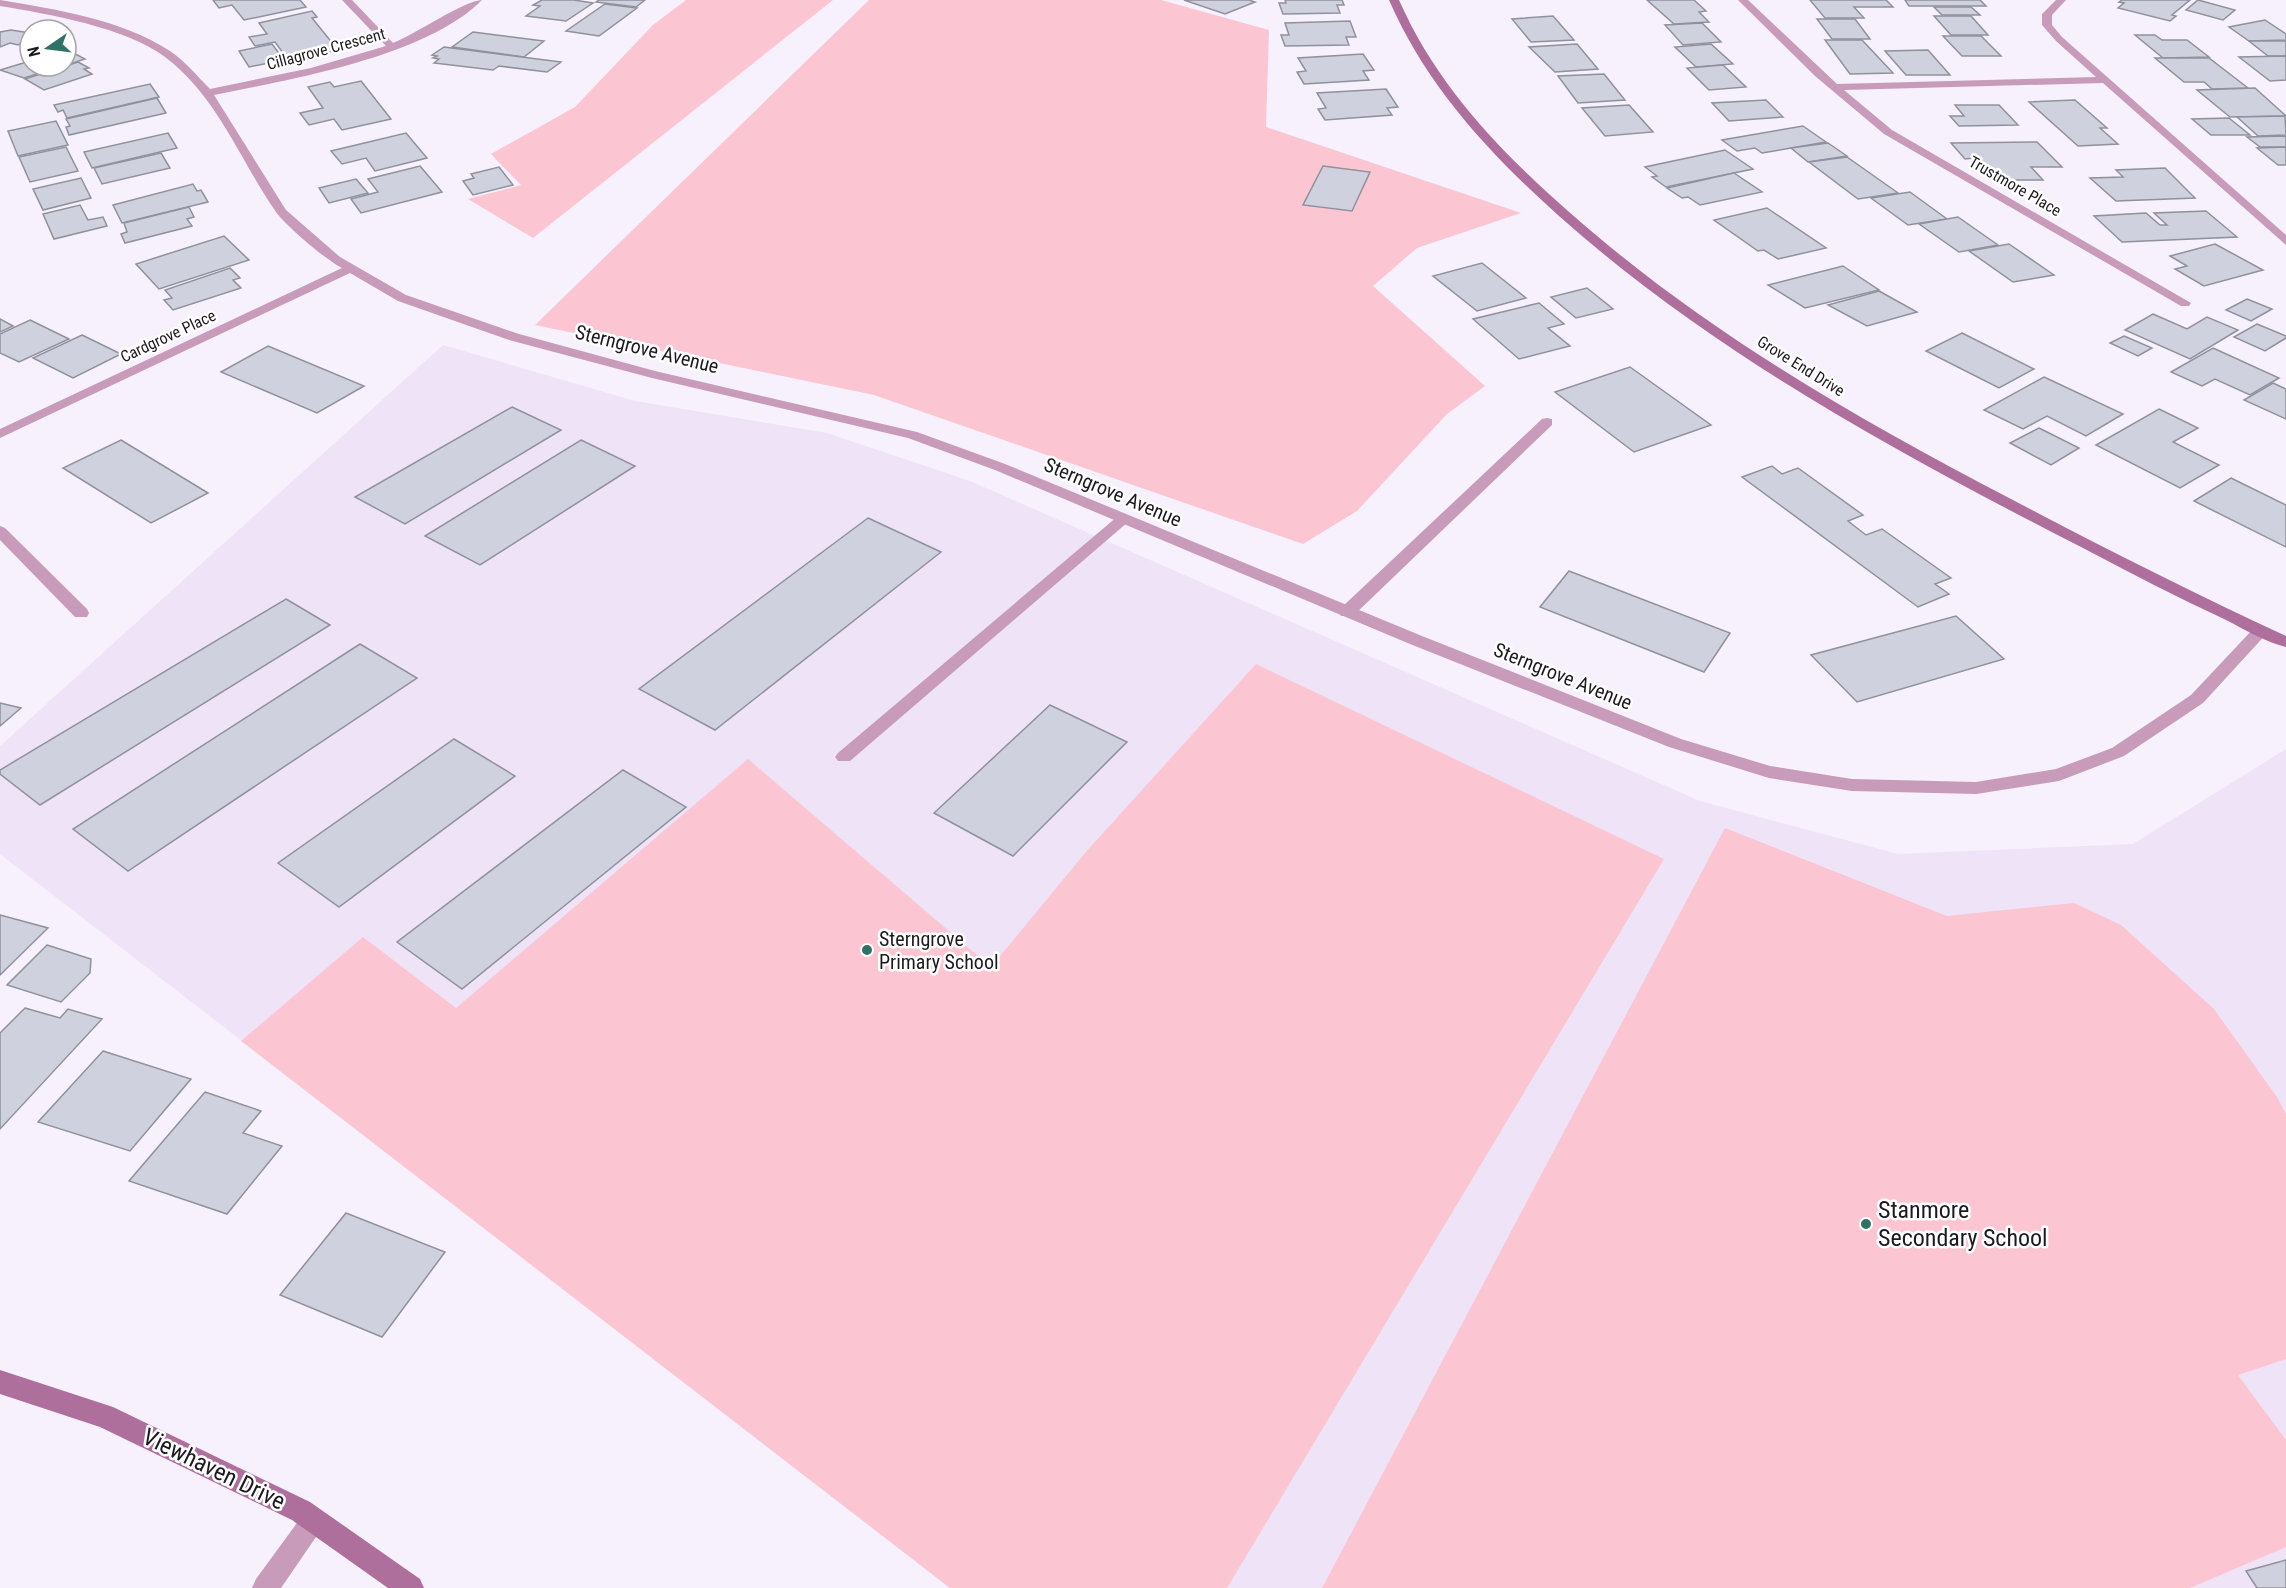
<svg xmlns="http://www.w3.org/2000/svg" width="2286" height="1588" viewBox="0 0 2286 1588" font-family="'Roboto Condensed',sans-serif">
  <rect width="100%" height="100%" fill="#f7f0fd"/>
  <path fill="#eee3f7" d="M443 345 635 401 827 433 970 481 1700 801 1898 854 2133 844 2286 749V1588H950L0 854V746Z"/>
  <g fill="#fbc6d2">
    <path d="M686 0H833L533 238 468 199 521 185 491 154 575 107 653 25Z"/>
    <path d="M869 0H1161L1269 30 1266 127 1521 213 1417 248 1373 286 1485 386 1447 414 1357 511 1303 544 874 395 535 325Z"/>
    <path d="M1256 664 1664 859 1227 1588H950L241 1041 363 937 456 1008 748 759 991 967 1085 853Z"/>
    <path d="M1725 828 1947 916 2074 903 2121 925 2214 1009 2277 1097 2286 1114V1359L2238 1375 2286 1440V1547L2190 1588H1322Z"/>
  </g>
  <g fill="#d0d1de" stroke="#90919d" stroke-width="1.5">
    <path d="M213 0H300L306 7 244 20 232 5 219 8Z"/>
    <path d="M542 0H574L593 3 566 21 526 16 540 6 533 5Z"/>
    <path d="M599 0H645L636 7 596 2Z"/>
    <path d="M1184 0H1249L1255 2 1225 14Z"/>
    <path d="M1285 0H1342L1344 5H1337L1340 13 1283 14 1279 3H1286Z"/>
    <path d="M1647 0H1694L1706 11 1699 12 1709 22 1674 24Z"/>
    <path d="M1810 0H1886L1893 7H1854L1864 18H1825Z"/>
    <path d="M1905 0H1980L1986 6H1909Z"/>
    <path d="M2122 0H2190L2172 15 2176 16 2170 21 2118 8 2124 3 2119 2Z"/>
    <path d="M2198 0 2235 10 2223 20 2186 10Z"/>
    <path d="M605 4 637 8 599 36 566 31Z"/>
    <path d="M1934 7H1971L1980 15H1942Z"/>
    <path d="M312 11 317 17 312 18 338 50 289 61 275 42 255 46 249 37 267 34 259 23Z"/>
    <path d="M1553 16 1574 40 1531 42 1512 19Z"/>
    <path d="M1934 16H1971L1988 35H1951Z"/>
    <path d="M1817 19H1855L1870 39H1832Z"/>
    <path d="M2265 20 2286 34V40L2249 41 2229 27Z"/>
    <path d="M1350 21 1356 37H1346L1349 45 1285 46 1281 35H1289L1285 23Z"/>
    <path d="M1702 23 1721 42 1683 45 1665 25Z"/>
    <path d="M11 30 30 33V39L18 45 10 43 0 47V32Z"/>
    <path d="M473 32 544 41 524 57 452 47Z"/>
    <path d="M2135 35H2155L2162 40H2187L2209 57 2163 58Z"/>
    <path d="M1943 36H1981L2001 56H1962Z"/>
    <path d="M1825 40H1862L1893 73 1850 74Z"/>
    <path d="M2249 41H2286V56H2268Z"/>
    <path d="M272 44 284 60 249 67 239 51Z"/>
    <path d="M1577 44 1598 69 1555 72 1529 47Z"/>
    <path d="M1711 44 1733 64 1696 67 1675 47Z"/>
    <path d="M444 47 561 62 547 72 499 66 493 70 434 63 439 59 433 58 437 56 432 55Z"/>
    <path d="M66 49 85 59 66 65Z"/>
    <path d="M1928 50 1950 75H1906L1885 51Z"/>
    <path d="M1363 54 1374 70 1363 71 1369 80 1304 84 1297 72 1306 71 1298 58Z"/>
    <path d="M2286 56V80L2270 81 2239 57Z"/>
    <path d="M2155 58H2209L2248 88 2212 89 2204 82H2184Z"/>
    <path d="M30 61V66H63L24 78 0 70Z"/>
    <path d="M78 62 89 68 84 69 92 74 44 90 25 79Z"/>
    <path d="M1723 65 1746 87 1709 90 1687 68Z"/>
    <path d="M1604 74 1625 100 1578 103 1558 76Z"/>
    <path d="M361 81 391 119 342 130 334 119 309 125 300 113 323 108 308 87 330 82 334 87Z"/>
    <path d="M150 84 159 97 67 118 63 110 58 112 54 105Z"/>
    <path d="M2255 88 2286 116 2230 117 2197 90Z"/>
    <path d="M1386 89 1398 107 1387 108 1392 115 1325 120 1318 109 1326 108 1317 93Z"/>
    <path d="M157 98 166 113 69 135 66 127 70 126 66 119Z"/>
    <path d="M1766 100 1783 117 1729 121 1712 103Z"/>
    <path d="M2075 100 2107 128H2100L2118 144 2078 146 2029 102Z"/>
    <path d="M1629 105 1653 132 1605 136 1582 108Z"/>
    <path d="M1955 105H1999L2018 125 1959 126 1950 116H1964Z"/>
    <path d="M2285 116 2286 135 2258 136 2237 117Z"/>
    <path d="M2229 118 2250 135H2211L2192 119Z"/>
    <path d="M56 121 68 145 18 156 8 131Z"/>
    <path d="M1803 126 1826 142 1762 153 1755 148 1737 151 1722 140Z"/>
    <path d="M168 133 177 148 92 168 84 152Z"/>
    <path d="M406 133 427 158 375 171 366 158 342 164 331 151Z"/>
    <path d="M2286 136V147H2260L2247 137Z"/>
    <path d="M2037 142 2062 167H2031L2043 180H1996L1974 158 1965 159 1951 143Z"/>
    <path d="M1828 143 1847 156 1808 162 1791 148Z"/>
    <path d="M66 147 78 171 30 182 19 157Z"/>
    <path d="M2286 147V165H2278L2257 148Z"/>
    <path d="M1725 150 1753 169 1666 187 1652 177 1657 176 1645 167Z"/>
    <path d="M161 153 170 168 102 184 94 168Z"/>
    <path d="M1847 157 1898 193 1858 199 1809 162Z"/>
    <path d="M420 166 442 192 361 213 351 199 378 192 368 179Z"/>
    <path d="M1323 166 1370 172 1352 211 1303 205Z"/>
    <path d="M499 167 513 185 473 195 463 181 474 178 471 174Z"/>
    <path d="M2165 168 2195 198 2116 201 2090 178 2123 177 2116 170Z"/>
    <path d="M1734 173 1762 192 1700 205 1688 197 1682 198 1667 188Z"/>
    <path d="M81 178 91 198 43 210 33 189Z"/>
    <path d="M356 179 368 193 329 203 319 188Z"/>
    <path d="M193 184 197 191 201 190 208 202 122 223 113 205Z"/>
    <path d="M1910 192 1947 219 1908 225 1871 198Z"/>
    <path d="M80 205 88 220 103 217 107 226 54 239 43 214Z"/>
    <path d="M189 207 194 217 187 219 192 226 125 243 121 234 127 232 124 223Z"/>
    <path d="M1767 208 1826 248 1778 259 1764 250 1758 251 1714 220Z"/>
    <path d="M2206 211 2237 237 2122 242 2094 216 2146 213 2160 225H2167L2154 213Z"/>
    <path d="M1958 217 1998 245 1959 252 1919 224Z"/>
    <path d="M224 236 249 260 159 289 136 264Z"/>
    <path d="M2009 244 2054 275 2013 282 1969 251Z"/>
    <path d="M2215 244 2263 270 2204 286 2175 269 2187 266 2170 256Z"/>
    <path d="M1482 263 1526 298 1477 311 1433 276Z"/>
    <path d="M1843 266 1879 290 1805 308 1768 285Z"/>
    <path d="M230 268 240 278 233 280 241 288 173 310 164 300 172 298 165 290Z"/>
    <path d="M1587 288 1613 309 1576 318 1551 297Z"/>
    <path d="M1879 291 1917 312 1867 326 1828 305Z"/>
    <path d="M2247 299 2272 309 2251 321 2226 310Z"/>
    <path d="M1539 303 1564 324 1548 328 1570 346 1519 359 1473 319Z"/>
    <path d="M2153 314 2187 329 2207 317 2238 330 2190 359 2125 330Z"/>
    <path d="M0 319 13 326 0 332Z"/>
    <path d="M30 320 69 339 19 362 0 353V334Z"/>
    <path d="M2257 324 2286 336V338L2265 351 2234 337Z"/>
    <path d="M1962 333 2034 369 1999 388 1926 351Z"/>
    <path d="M82 335 121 354 73 378 33 358Z"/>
    <path d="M2124 336 2152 348 2138 356 2110 343Z"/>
    <path d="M268 346 364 386 317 413 221 372Z"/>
    <path d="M2213 348 2279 378 2250 395 2215 379 2202 386 2171 372Z"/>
    <path d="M1630 367 1711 425 1634 452 1555 392Z"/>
    <path d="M2044 377 2123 414 2086 436 2047 416 2023 429 1984 410Z"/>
    <path d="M2273 383 2286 389V419L2244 400Z"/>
    <path d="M512 407 561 430 405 524 355 497Z"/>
    <path d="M2159 409 2198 428 2173 442 2219 465 2180 488 2096 445Z"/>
    <path d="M2039 428 2079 448 2051 465 2010 443Z"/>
    <path d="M121 440 208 493 151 523 63 468Z"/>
    <path d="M581 440 635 466 480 565 425 536Z"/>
    <path d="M1772 466 1782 474 1798 468 1863 515 1848 521 1866 535 1882 529 1951 578 1935 584 1949 594 1918 607 1742 477Z"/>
    <path d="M2231 478 2286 505V547L2194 501Z"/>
    <path d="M868 518 941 552 715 730 639 689Z"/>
    <path d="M1569 571 1730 633 1704 672 1540 607Z"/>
    <path d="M286 599 330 625 40 805 0 774V770Z"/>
    <path d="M1956 616 2004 659 1857 702 1811 655Z"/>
    <path d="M360 644 417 678 128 871 73 829Z"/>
    <path d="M0 703 21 708 0 726Z"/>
    <path d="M1050 705 1127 742 1013 856 934 813Z"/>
    <path d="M454 739 515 776 339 907 278 863Z"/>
    <path d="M623 770 686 807 462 989 397 942Z"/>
    <path d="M0 915 48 928 0 975Z"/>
    <path d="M47 945 91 959 90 973 61 1002 7 985Z"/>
    <path d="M25 1008 60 1018 68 1009 102 1019 0 1129V1033Z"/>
    <path d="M103 1051 191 1079 130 1151 38 1122Z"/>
    <path d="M205 1092 261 1111 243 1133 282 1146 227 1214 129 1181Z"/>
    <path d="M346 1213 445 1252 382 1337 280 1295Z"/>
    <path d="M2286 1560V1588H2257L2246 1571Z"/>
  </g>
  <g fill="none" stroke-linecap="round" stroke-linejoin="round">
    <g fill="#c79bb9" fill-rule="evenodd">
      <path d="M1547 418 1552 419V425L1353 616H1341L1339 612 1341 608 1542 419Z"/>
      <path d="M1123 514 1131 519 1128 522 850 761H838L835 757 838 753 1118 516Z"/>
    </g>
    <g fill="#c79bb9" fill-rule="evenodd">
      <path d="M0 0C55 9 123 20 170 51 185 61 198 77 210 89L311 68 386 46 342 0H352L393 43C416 34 465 0 482 0 425 57 292 79 214 95L286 210 340 257 406 295 519 334 655 371 917 432 1005 464 1422 636 1681 739 1770 766 1852 779 1976 782 2056 769 2112 748 2191 695 2255 627H2267L2269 631 2203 703 2124 756 2059 781 1976 794 1852 791 1769 778 1669 747 1410 644 995 470 908 438 652 378 509 340 398 301 350 273 0 438V429L342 268C325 259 287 227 276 212 240 160 217 96 165 57 125 27 48 14 0 6Z"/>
      <path d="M1738 0H1748L1837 84 2096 77 2056 41 2042 25V14L2056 0H2066L2052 15V25L2062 37 2286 235V245L2103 83 1844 90 1892 130 2191 303 2189 306H2181L1884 134 1815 76Z"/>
      <path d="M0 526 5 528 87 609 89 613 87 617H75L0 540Z"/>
      <path d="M314 1508 323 1512 327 1521 281 1588H252L256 1579 305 1512Z"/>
    </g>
    <g fill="#ae6f9d" fill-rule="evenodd">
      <path d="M1389 0H1399C1437 86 1499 150 1568 211 1701 329 1855 418 2011 499 2102 547 2193 593 2286 636V647C2265 642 2244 629 2224 619 2177 597 2130 573 2083 548 1899 454 1714 354 1559 216 1489 153 1427 87 1389 0Z"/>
      <path d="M0 1370 113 1407 310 1502 420 1579 424 1588H388L292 1520 100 1427 0 1394Z"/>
    </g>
  </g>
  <g fill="#2f7366" stroke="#fff" stroke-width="2">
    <circle cx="867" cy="950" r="6"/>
    <circle cx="1866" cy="1224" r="6"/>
  </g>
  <g text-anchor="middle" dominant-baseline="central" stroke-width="5" stroke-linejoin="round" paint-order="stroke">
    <g font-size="16" fill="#1d1a1f" stroke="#fff">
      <text transform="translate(326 49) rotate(-15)">Cillagrove Crescent</text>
      <text transform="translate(2015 186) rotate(30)">Trustmore Place</text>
      <text transform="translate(168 336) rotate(-25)">Cardgrove Place</text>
      <text transform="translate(1801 366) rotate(32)">Grove End Drive</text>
    </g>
    <g font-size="20" fill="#1d1a1f" stroke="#fff">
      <text transform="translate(647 349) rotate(14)">Sterngrove Avenue</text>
      <text transform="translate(1113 492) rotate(23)">Sterngrove Avenue</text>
      <text transform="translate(1563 676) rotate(22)">Sterngrove Avenue</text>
    </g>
    <g font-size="20" fill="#1d1a1f" stroke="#fff" text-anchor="start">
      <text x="879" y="939">Sterngrove<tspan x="879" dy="23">Primary School</tspan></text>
    </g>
    <g font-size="24" fill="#1d1a1f" stroke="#fff" text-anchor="start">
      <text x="1878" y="1210">Stanmore<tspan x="1878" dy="28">Secondary School</tspan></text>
    </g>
    <g font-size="24" fill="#1d1a1f" stroke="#fff">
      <text transform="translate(214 1469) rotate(26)">Viewhaven Drive</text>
    </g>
  </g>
  <g transform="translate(48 48) rotate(256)"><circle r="28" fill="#ffffff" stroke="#a5a3a5" stroke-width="1.5"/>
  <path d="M0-4.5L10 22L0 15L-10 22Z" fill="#2f7366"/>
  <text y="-9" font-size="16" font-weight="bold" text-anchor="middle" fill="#1d1a1f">N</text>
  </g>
</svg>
